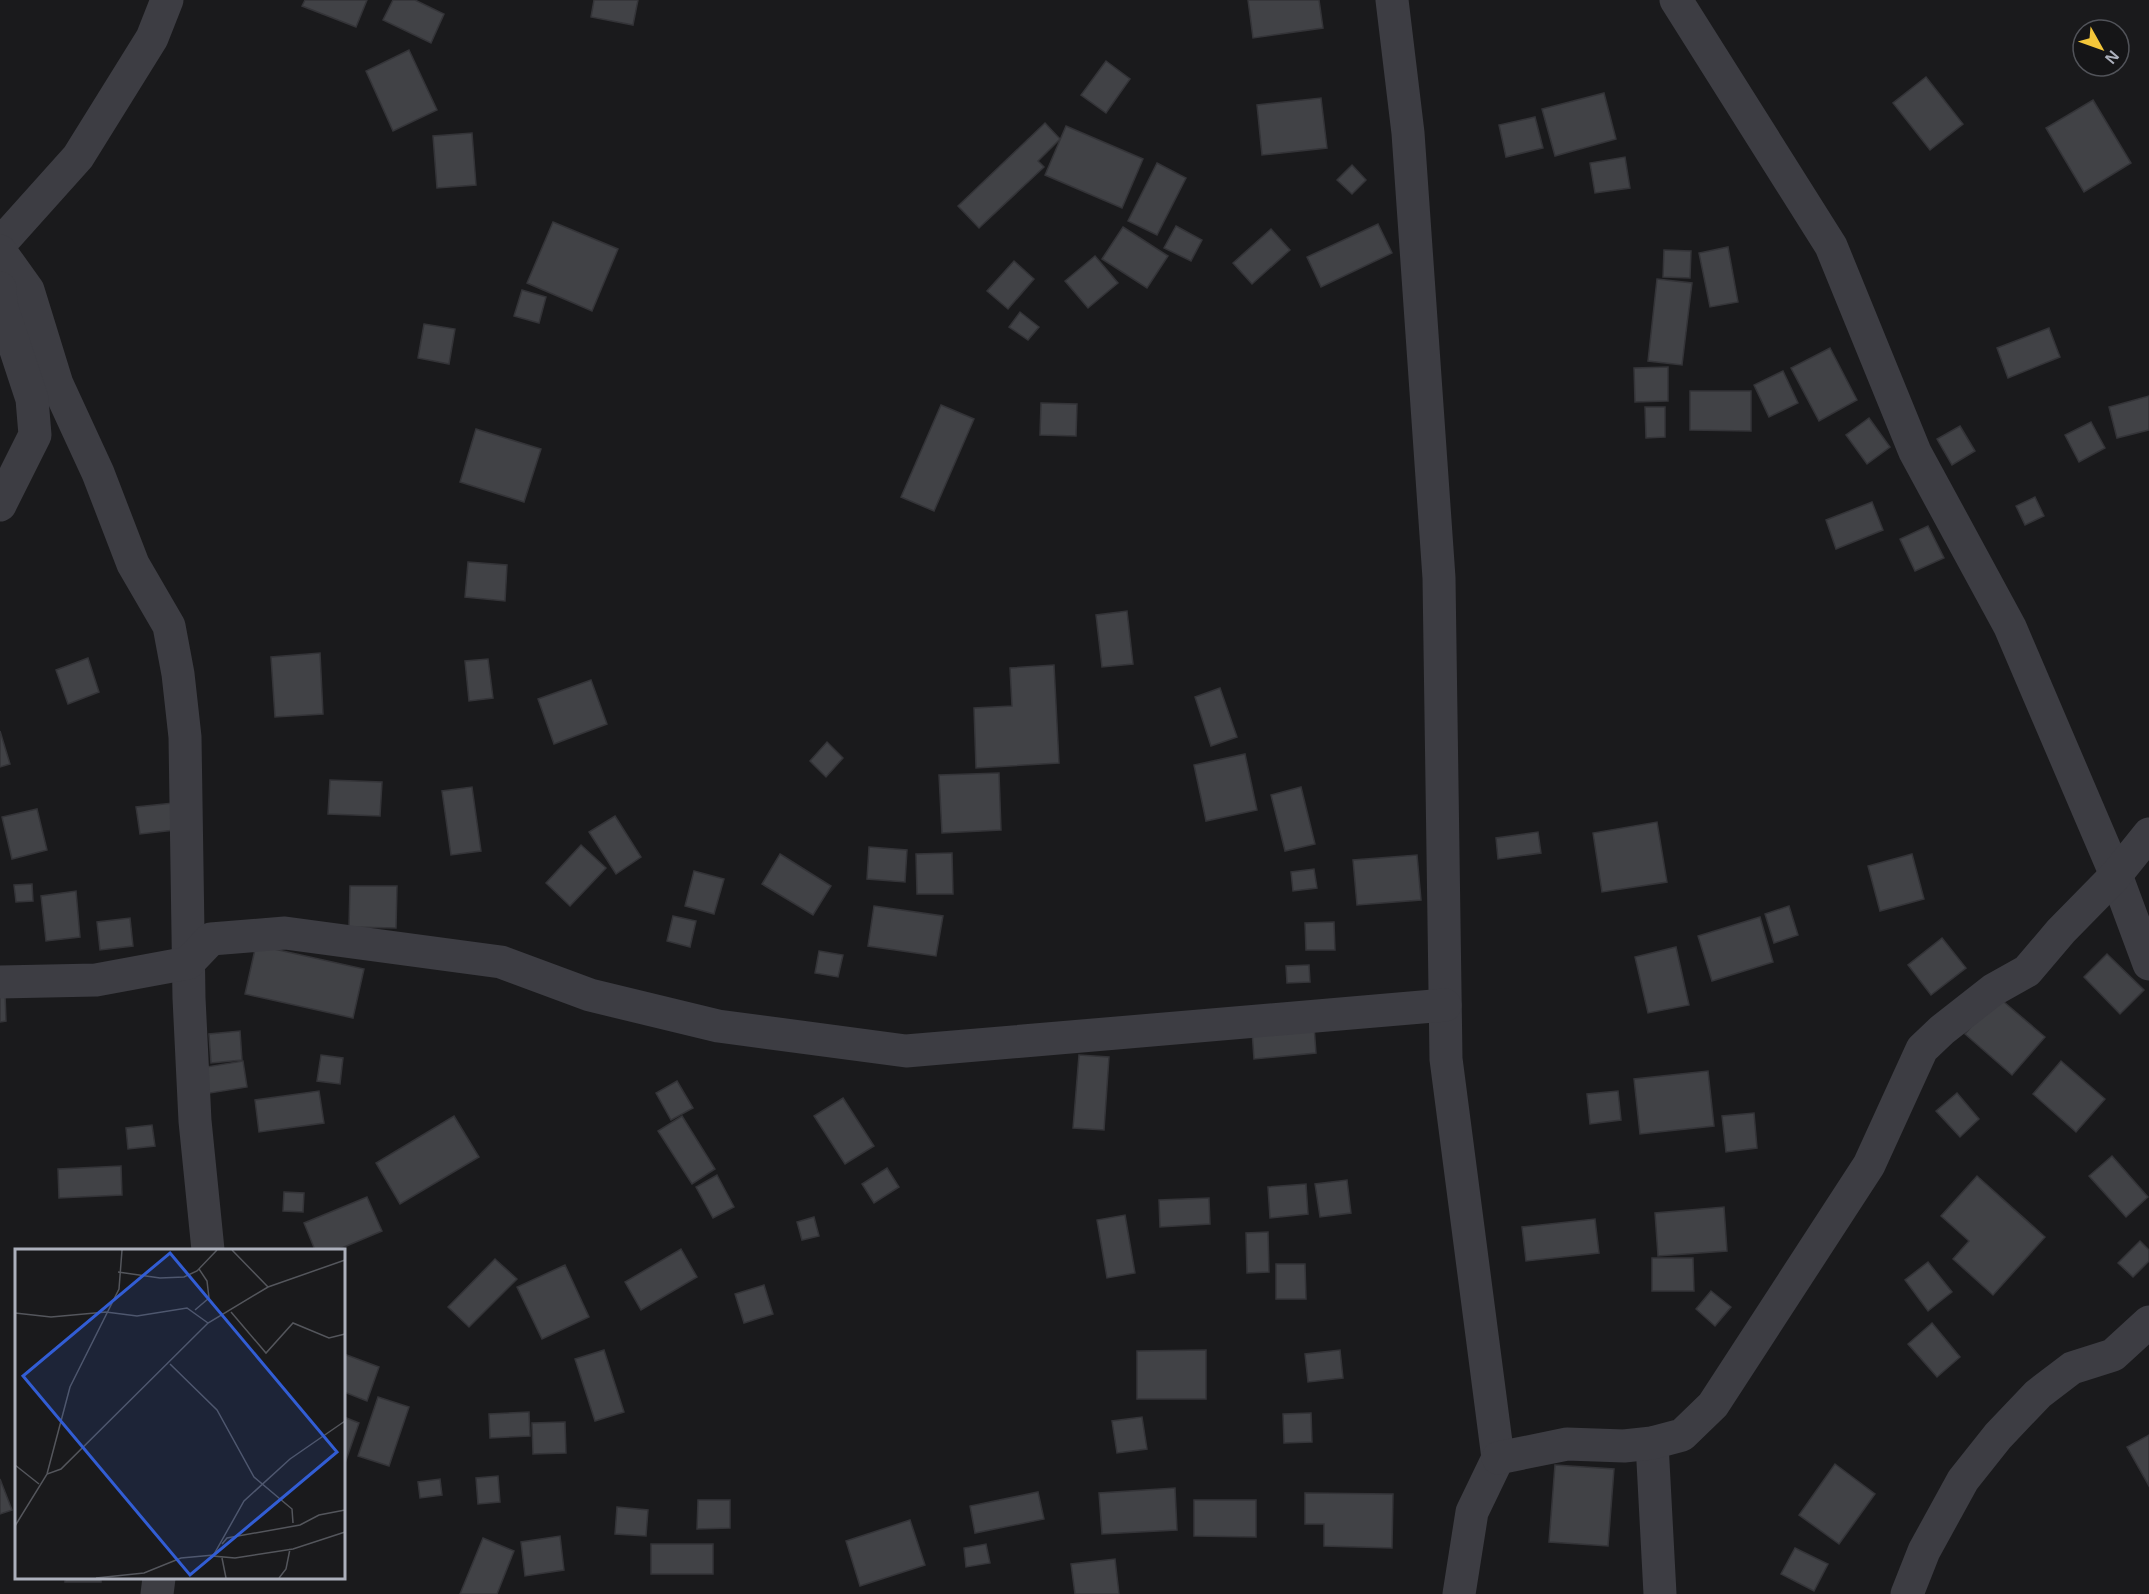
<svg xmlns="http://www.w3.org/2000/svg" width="2149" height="1594" viewBox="0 0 2149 1594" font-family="Arial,sans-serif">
  <rect width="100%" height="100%" fill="#1a1a1c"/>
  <g fill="#414246" stroke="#343438" stroke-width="1.5">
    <path d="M305 0H367L356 27 302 6Z"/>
    <path d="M393 0H415L444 14 431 43 383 20Z"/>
    <path d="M594 0H638L633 25 591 17Z"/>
    <path d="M1248 0H1319L1323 28 1253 38Z"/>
    <path d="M409 50 437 110 393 131 366 71Z"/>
    <path d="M1106 61 1130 79 1106 113 1081 95Z"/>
    <path d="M1926 77 1963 124 1930 150 1893 103Z"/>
    <path d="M1604 93 1616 139 1555 156 1542 109Z"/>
    <path d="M1321 98 1327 148 1262 155 1257 105Z"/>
    <path d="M2093 100 2131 163 2084 192 2046 128Z"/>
    <path d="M1535 117 1543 148 1506 157 1499 125Z"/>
    <path d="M1045 123 1060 139 1038 161 1044 167 979 228 958 206Z"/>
    <path d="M1066 126 1143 159 1122 208 1045 175Z"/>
    <path d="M472 133 476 185 437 188 433 136Z"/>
    <path d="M1625 157 1630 188 1595 193 1590 163Z"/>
    <path d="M1157 163 1186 178 1157 235 1128 221Z"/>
    <path d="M1352 165 1366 180 1352 194 1337 180Z"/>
    <path d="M553 222 618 249 592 311 527 283Z"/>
    <path d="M1378 224 1392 253 1321 287 1307 257Z"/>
    <path d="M1176 226 1202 240 1191 261 1164 248Z"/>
    <path d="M1123 227 1168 256 1147 288 1102 259Z"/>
    <path d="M1271 229 1290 250 1252 284 1233 263Z"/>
    <path d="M1728 247 1738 302 1710 307 1699 253Z"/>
    <path d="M1664 250 1691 251 1690 278 1663 277Z"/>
    <path d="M1095 256 1118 283 1088 308 1065 281Z"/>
    <path d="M1014 261 1034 279 1008 309 987 291Z"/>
    <path d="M1657 279 1692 283 1682 365 1648 361Z"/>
    <path d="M522 290 546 297 539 323 514 316Z"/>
    <path d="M1020 312 1039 327 1028 340 1009 327Z"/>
    <path d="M424 324 455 329 449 364 418 358Z"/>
    <path d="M2049 328 2060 357 2008 378 1997 348Z"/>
    <path d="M1830 348 1857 400 1819 421 1791 368Z"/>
    <path d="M1668 367V401L1635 402 1634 368Z"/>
    <path d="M1783 371 1798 403 1769 417 1754 385Z"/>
    <path d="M1690 391H1751V431L1690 430Z"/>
    <path d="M2149 396V430L2117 438 2109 407Z"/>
    <path d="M1041 403 1077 404 1076 436 1040 435Z"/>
    <path d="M941 405 974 419 934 511 901 497Z"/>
    <path d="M1645 407H1665V437L1646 438Z"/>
    <path d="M1869 418 1890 447 1867 464 1846 435Z"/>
    <path d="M2091 422 2105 448 2079 462 2065 435Z"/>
    <path d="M1960 426 1975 451 1952 465 1937 439Z"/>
    <path d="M476 429 541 449 524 502 460 482Z"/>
    <path d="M2035 497 2044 516 2025 525 2016 506Z"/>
    <path d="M1872 502 1883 530 1836 549 1826 520Z"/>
    <path d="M1928 526 1944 558 1915 571 1900 539Z"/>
    <path d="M468 562 507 565 505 601 465 597Z"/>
    <path d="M1127 611 1133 664 1102 667 1096 615Z"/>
    <path d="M320 653 323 714 275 717 271 657Z"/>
    <path d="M88 658 99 692 68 704 56 670Z"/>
    <path d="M488 659 493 698 469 701 465 661Z"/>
    <path d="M1054 665 1059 763 976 768 974 708 1012 706 1010 668Z"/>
    <path d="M591 680 607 724 554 744 538 699Z"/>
    <path d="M1220 688 1237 737 1211 746 1195 697Z"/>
    <path d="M0 731 10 764 0 767Z"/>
    <path d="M827 742 843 758 826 777 810 761Z"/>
    <path d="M1245 754 1257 810 1206 821 1194 765Z"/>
    <path d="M999 773 1001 830 942 833 939 775Z"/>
    <path d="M330 780 382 782 380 816 328 814Z"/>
    <path d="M472 787 481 851 451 855 442 791Z"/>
    <path d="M1301 787 1315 844 1285 851 1271 795Z"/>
    <path d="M173 803 175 830 140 834 136 807Z"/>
    <path d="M37 809 47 850 12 859 2 817Z"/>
    <path d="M615 816 641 857 616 874 589 832Z"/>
    <path d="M1657 822 1667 882 1602 892 1593 833Z"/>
    <path d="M1538 832 1541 853 1498 859 1496 838Z"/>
    <path d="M581 845 606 868 570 906 546 883Z"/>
    <path d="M869 847 907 850 905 882 867 879Z"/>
    <path d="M952 853 953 894H917L916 854Z"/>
    <path d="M780 854 831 886 813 915 762 884Z"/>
    <path d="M1912 854 1924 899 1880 911 1868 866Z"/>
    <path d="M1417 855 1421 900 1357 905 1353 860Z"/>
    <path d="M1314 869 1317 888 1293 891 1291 872Z"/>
    <path d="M694 871 724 879 714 914 685 906Z"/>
    <path d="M32 884 33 901 16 902 14 885Z"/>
    <path d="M350 886H397L396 928 349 927Z"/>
    <path d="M76 891 80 937 46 941 41 896Z"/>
    <path d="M874 906 943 916 936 956 868 946Z"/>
    <path d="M1789 906 1798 935 1774 943 1765 914Z"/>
    <path d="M673 916 696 921 690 947 667 941Z"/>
    <path d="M1760 917 1773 962 1712 981 1698 936Z"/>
    <path d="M130 918 133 946 100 950 97 922Z"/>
    <path d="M1334 922 1335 950H1306L1305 923Z"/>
    <path d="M1942 938 1966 968 1931 995 1908 965Z"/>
    <path d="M256 945 364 969 353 1018 245 994Z"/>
    <path d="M1676 947 1689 1005 1648 1013 1635 957Z"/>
    <path d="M819 951 843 955 838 977 815 973Z"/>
    <path d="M2107 954 2144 990 2120 1014 2084 977Z"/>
    <path d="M1309 965 1310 982 1287 983 1286 966Z"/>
    <path d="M0 993H5L6 1021 0 1022Z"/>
    <path d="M1997 996 2045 1037 2012 1075 1965 1034Z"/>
    <path d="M1314 1026 1316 1053 1254 1059 1252 1031Z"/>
    <path d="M240 1031 242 1060 211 1063 209 1034Z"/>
    <path d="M321 1055 343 1058 340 1084 317 1081Z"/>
    <path d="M1079 1055 1109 1057 1104 1130 1073 1128Z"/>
    <path d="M243 1061 247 1087 204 1094 200 1068Z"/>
    <path d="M2061 1061 2105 1099 2076 1132 2033 1094Z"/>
    <path d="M1708 1071 1714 1126 1640 1134 1634 1079Z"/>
    <path d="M677 1081 693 1108 671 1120 656 1093Z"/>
    <path d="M319 1091 324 1123 259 1132 255 1100Z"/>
    <path d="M1618 1091 1621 1120 1590 1124 1587 1094Z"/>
    <path d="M1957 1093 1979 1119 1960 1137 1936 1111Z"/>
    <path d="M843 1098 874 1146 845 1164 814 1116Z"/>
    <path d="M1754 1113 1757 1148 1726 1152 1722 1116Z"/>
    <path d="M454 1116 479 1157 400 1204 376 1163Z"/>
    <path d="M682 1116 715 1169 692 1184 658 1131Z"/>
    <path d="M152 1125 155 1146 128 1149 126 1128Z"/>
    <path d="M2112 1156 2148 1197 2126 1217 2089 1176Z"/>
    <path d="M121 1166 122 1195 59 1198 58 1169Z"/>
    <path d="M887 1168 899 1187 874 1203 862 1184Z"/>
    <path d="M717 1175 734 1207 713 1218 696 1187Z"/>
    <path d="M1977 1176 2045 1237 1993 1295 1953 1259 1969 1241 1941 1216Z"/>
    <path d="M1347 1180 1351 1213 1320 1217 1315 1184Z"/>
    <path d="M1306 1184 1308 1214 1270 1218 1268 1187Z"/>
    <path d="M284 1192 304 1193 303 1212 283 1211Z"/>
    <path d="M367 1197 382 1231 337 1250H315L304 1223Z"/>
    <path d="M1209 1198 1210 1224 1160 1227 1159 1200Z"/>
    <path d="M1724 1207 1727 1251 1658 1256 1655 1213Z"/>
    <path d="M1125 1215 1135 1273 1107 1278 1097 1220Z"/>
    <path d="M814 1217 819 1236 802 1240 797 1222Z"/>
    <path d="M1595 1219 1599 1253 1526 1261 1522 1227Z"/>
    <path d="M1268 1232 1269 1272 1247 1273 1246 1233Z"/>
    <path d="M2140 1241 2149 1250V1261L2133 1277 2118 1263Z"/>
    <path d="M681 1249 697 1277 641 1310 625 1282Z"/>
    <path d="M1652 1258H1693L1694 1291H1652Z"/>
    <path d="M495 1259 517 1279 469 1327 448 1307Z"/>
    <path d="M1928 1262 1952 1292 1928 1311 1905 1280Z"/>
    <path d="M1276 1264H1305L1306 1299H1276Z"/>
    <path d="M565 1265 589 1317 542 1339 517 1287Z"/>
    <path d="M764 1285 773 1314 744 1323 735 1294Z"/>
    <path d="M1711 1291 1731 1307 1715 1326 1696 1309Z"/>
    <path d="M1932 1323 1960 1357 1937 1377 1908 1344Z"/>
    <path d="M604 1350 624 1412 595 1421 575 1359Z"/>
    <path d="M1206 1350V1399H1137V1351Z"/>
    <path d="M1340 1350 1343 1378 1308 1382 1305 1354Z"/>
    <path d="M344 1354 379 1367 367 1401 344 1392Z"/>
    <path d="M378 1397 409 1407 389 1466 358 1456Z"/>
    <path d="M529 1412 530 1436 490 1438 489 1414Z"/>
    <path d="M1311 1413 1312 1442 1284 1443 1283 1414Z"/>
    <path d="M344 1417 359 1423 344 1466Z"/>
    <path d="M1142 1417 1147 1449 1117 1453 1112 1421Z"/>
    <path d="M565 1422 566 1453 533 1454 532 1423Z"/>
    <path d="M2149 1435V1486L2127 1447Z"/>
    <path d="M1835 1464 1875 1494 1839 1544 1799 1515Z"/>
    <path d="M1555 1465 1614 1469 1608 1546 1549 1542Z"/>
    <path d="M498 1476 500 1502 478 1504 476 1478Z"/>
    <path d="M0 1479 12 1510 0 1514Z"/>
    <path d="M440 1479 442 1495 420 1498 418 1482Z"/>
    <path d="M1175 1488 1177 1530 1102 1534 1099 1493Z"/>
    <path d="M1038 1492 1044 1519 975 1533 970 1506Z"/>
    <path d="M1305 1493 1393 1494 1392 1548 1324 1546V1524H1305Z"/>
    <path d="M698 1500H730V1528L697 1529Z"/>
    <path d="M1194 1500H1256V1537L1194 1536Z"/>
    <path d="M617 1507 648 1510 646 1536 615 1534Z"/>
    <path d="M910 1520 925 1565 860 1586 846 1541Z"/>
    <path d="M560 1536 564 1570 525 1576 521 1542Z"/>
    <path d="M483 1538 514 1551 497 1594H460Z"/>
    <rect x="651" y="1544" width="62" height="30"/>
    <path d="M986 1544 990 1563 966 1567 964 1548Z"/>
    <path d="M1795 1548 1828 1564 1814 1591 1781 1574Z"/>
    <path d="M1115 1559 1119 1594H1075L1071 1564Z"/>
    <rect x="65" y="1578" width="36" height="4"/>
  </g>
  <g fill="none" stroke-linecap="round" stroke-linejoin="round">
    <g stroke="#3d3d43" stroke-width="33">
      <path d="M1392 0 1408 133 1439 578 1446 1059 1498 1458 1472 1512 1459 1594"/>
      <path d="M1676 0 1831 246 1915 452 2010 627 2116 875 2149 964"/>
      <path d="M0 244 78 157 152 38 167 0"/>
      <path d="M0 251 28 290 57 384 98 473 133 564 169 626 178 674 185 737 189 998 195 1121 208 1250"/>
      <path d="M0 288 1 305 32 399 35 435 0 505"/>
      <path d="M0 982 96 980 188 963 211 939 285 933 501 962 590 995 718 1026 906 1051 1445 1005"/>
      <path d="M1652 1443 1660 1594"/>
      <path d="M1498 1458 1567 1444 1624 1446 1652 1443 1682 1435 1713 1405 1869 1165 1922 1049 1942 1030 1993 990 2027 971 2061 931 2116 875 2149 834"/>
      <path d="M157 1594 159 1578"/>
      <path d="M1907 1594 1924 1551 1963 1480 1998 1436 2038 1394 2072 1368 2113 1355 2149 1322"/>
    </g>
  </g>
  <g transform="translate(15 1249)">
    <rect width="330" height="330" fill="#1a1a1c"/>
    <path fill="none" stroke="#54565c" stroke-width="1.5" d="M217 1 253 38M103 23 145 29 169 28 182 22 202 1M180 61 194 49 192 32 184 20M216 63 251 104 278 74 314 89 330 85M0 64 36 68 91 63 122 67 172 59 193 74M155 115 202 161 239 228 277 260 278 274M330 172 275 210 229 252 198 307 220 309 278 300 330 283M0 216 24 235M32 225 55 138 104 40 107 1M0 277 32 225 46 220 193 74 253 38 330 11M207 295 212 289 285 276 304 266 330 261M207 309 211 329M81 329 129 324 166 309 199 306M264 329 271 320 275 300"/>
    <path fill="#325dd4" fill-opacity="0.15" stroke="#325dd4" stroke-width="3" d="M155 4 322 203 175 326 8 127Z"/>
    <rect width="330" height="330" fill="none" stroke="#acb0bc" stroke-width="3"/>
  </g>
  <g transform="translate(2101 48) rotate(130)"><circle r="28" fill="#151517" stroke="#515359" stroke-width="1.5"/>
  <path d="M0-4.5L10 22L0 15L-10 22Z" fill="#f4c63a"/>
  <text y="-9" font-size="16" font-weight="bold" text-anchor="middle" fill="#acb0bc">N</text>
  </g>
</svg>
